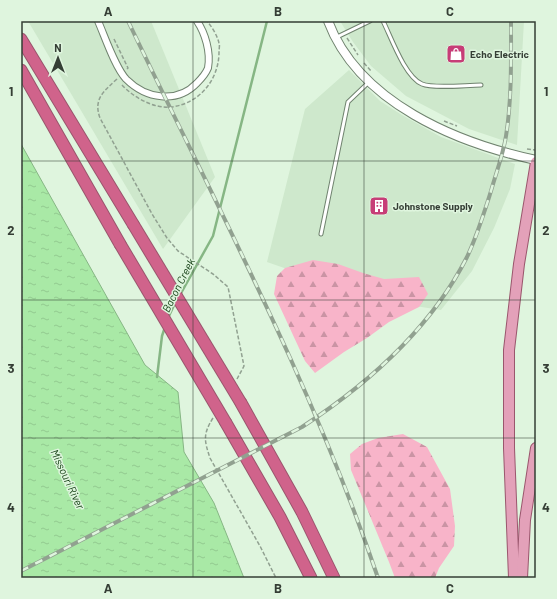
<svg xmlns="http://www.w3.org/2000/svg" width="557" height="599" viewBox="0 0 557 599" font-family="Barlow,sans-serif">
  <defs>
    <pattern id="forest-firs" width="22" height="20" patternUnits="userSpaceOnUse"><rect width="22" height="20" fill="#f8b4c9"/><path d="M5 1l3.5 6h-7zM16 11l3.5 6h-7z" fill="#ca94a4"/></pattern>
    <pattern id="water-ripples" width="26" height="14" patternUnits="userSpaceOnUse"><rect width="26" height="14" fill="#a9e9a6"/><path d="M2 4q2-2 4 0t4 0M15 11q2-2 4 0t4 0" fill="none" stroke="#92c990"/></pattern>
  </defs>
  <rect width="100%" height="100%" fill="#dff5de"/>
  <g fill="#cee8cc">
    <path d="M28 21H151L215 177 163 249Z"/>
    <path d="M340 21H524L517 145 469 129 406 96 371 66 353 42Z"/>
    <path d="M349 70 380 101 402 115 441 137 515 164 510 189 494 228 472 271 441 310 376 300 267 262 305 109Z"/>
  </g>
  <g fill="url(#forest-firs)">
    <path d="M313 260 338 264 363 273 384 279 419 277 428 294 419 307 389 322 367 338 344 352 315 373 305 361 274 294 277 276 285 268Z"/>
    <path d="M403 434 427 447 450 489 455 526 454 546 439 568 435 578H395L389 562 351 470 350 454 362 444 378 438Z"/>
  </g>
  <path fill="url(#water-ripples)" stroke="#86b684" d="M21 144 145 365 178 392 184 452 214 503 244 578H21Z"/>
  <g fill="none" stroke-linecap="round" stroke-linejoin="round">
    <g stroke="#86b684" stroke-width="2.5">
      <path d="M180 295 213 236 267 21"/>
      <path d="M168 318 176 301"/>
      <path d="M157 377 162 336 165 327"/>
    </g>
    <defs>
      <g id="service">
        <path d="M383 21C391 37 405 77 422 84 434 89 466 85 481 85"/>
        <path d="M337 37 370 21"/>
        <path d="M321 234 348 102 369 82"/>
      </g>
      <path id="minor" d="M98 21C105 37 115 67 126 79 146 99 177 104 197 83 201 79 206 73 208 68 211 52 205 33 197 21"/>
      <path id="tertiary" d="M328 21C359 103 457 143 536 160"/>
      <g id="primary">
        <path d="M514 578 509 448V350L519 264 536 162"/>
        <path d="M522 578 525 520 536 448"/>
      </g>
      <g id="motorway">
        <path d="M21 39 133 224"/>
        <path d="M21 70 120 244"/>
        <path d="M241 403 302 512 334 578"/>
        <path d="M226 423 280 517 311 578"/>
      </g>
    </defs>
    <use href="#service" stroke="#70836f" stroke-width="5"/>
    <use href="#minor" stroke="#70836f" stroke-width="8"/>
    <use href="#tertiary" stroke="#70836f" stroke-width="10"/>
    <use href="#primary" stroke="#9a566d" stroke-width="12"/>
    <use href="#motorway" stroke="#9a566d" stroke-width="13"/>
    <g stroke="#91a191" stroke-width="1.5" stroke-dasharray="4 2" stroke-linecap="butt">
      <path d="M347 38 358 55"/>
      <path d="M114 39 128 68 127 69"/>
      <path d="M364 63 371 71"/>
      <path d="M117 79C104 91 93 99 100 118L152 214 167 238 178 251 213 274 228 287 244 366 237 379"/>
      <path d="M122 85C133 97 154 109 171 107 199 104 219 80 219 52 219 49 220 45 219 43 217 35 212 27 207 21"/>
      <path d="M444 121 457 126"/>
      <path d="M527 149 536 150"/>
      <path d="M213 418C203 434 204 440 210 458L260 546 276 578"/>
    </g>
    <use href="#service" stroke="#fff" stroke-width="3"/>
    <use href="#minor" stroke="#fff" stroke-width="6"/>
    <use href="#tertiary" stroke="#fff" stroke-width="8"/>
    <use href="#primary" stroke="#e3a1b9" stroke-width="10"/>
    <use href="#motorway" stroke="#d0638b" stroke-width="11"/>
    <defs>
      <g id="rail">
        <path d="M128 21C216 205 313 385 378 578"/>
        <path d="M21 571 302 427C368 384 431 328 467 257 477 236 484 213 491 191 496 173 503 155 506 136 512 98 511 59 511 21"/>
      </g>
    </defs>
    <use href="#rail" stroke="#91a190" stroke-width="4"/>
    <use href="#rail" stroke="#dff5de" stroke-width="2.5" stroke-dasharray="8" stroke-linecap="butt"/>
    <defs>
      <g id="motorway-bridge">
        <path d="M133 224 241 403"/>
        <path d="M120 244 226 423"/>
      </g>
    </defs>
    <use href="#motorway-bridge" stroke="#9a566d" stroke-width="13" stroke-linecap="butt"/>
    <use href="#motorway-bridge" stroke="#d0638b" stroke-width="11"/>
  </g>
  <path fill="none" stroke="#353e35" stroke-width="1" stroke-opacity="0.55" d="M193 21V578M364 21V578M21 161H536M21 300H536M21 438H536"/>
  <defs>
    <symbol id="shop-square" viewBox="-11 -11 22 22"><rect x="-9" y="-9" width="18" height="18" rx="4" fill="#c73d77" stroke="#dff5de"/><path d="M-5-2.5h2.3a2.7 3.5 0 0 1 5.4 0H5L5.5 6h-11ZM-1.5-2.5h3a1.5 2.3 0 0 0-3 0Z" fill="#fff"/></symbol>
    <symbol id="building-square" viewBox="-11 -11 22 22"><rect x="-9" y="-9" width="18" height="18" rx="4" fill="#c73d77" stroke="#dff5de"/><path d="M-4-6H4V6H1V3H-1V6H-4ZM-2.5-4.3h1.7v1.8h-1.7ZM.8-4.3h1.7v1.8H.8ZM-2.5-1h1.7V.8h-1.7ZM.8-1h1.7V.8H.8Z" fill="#fff"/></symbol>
  </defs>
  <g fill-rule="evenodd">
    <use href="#shop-square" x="445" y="43" width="22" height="22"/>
    <use href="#building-square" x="368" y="195" width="22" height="22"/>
  </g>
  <g text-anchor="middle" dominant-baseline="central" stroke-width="3" stroke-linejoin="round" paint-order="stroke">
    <g font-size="10" font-weight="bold" fill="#353e35" stroke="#dff5de" text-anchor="start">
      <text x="470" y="54">Echo Electric</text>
      <text x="393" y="206">Johnstone Supply</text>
    </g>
    <g font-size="11" font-style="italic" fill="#0f3b0f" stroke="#dff5de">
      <text transform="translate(178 285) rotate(-63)">Bacon Creek</text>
      <text transform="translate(68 479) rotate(65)">Missouri River</text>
    </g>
  </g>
  <rect width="557" height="599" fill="none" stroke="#dff5de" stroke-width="44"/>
  <g transform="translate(58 58)" stroke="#dff5de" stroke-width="3" paint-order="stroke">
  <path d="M0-3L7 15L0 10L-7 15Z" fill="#353e35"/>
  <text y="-6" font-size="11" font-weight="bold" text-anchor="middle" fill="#353e35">N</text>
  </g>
  <rect x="22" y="22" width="513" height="555" fill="none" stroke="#353e35" stroke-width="1.5"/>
  <g font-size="13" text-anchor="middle" font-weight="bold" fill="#353e35">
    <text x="108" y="16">A</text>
    <text x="278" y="16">B</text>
    <text x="450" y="16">C</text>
    <text x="11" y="96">1</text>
    <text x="546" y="96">1</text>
    <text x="11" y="235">2</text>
    <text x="546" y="235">2</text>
    <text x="11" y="373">3</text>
    <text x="546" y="373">3</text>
    <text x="11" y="512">4</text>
    <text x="546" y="512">4</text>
    <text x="108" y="593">A</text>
    <text x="278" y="593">B</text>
    <text x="450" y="593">C</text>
  </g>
</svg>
